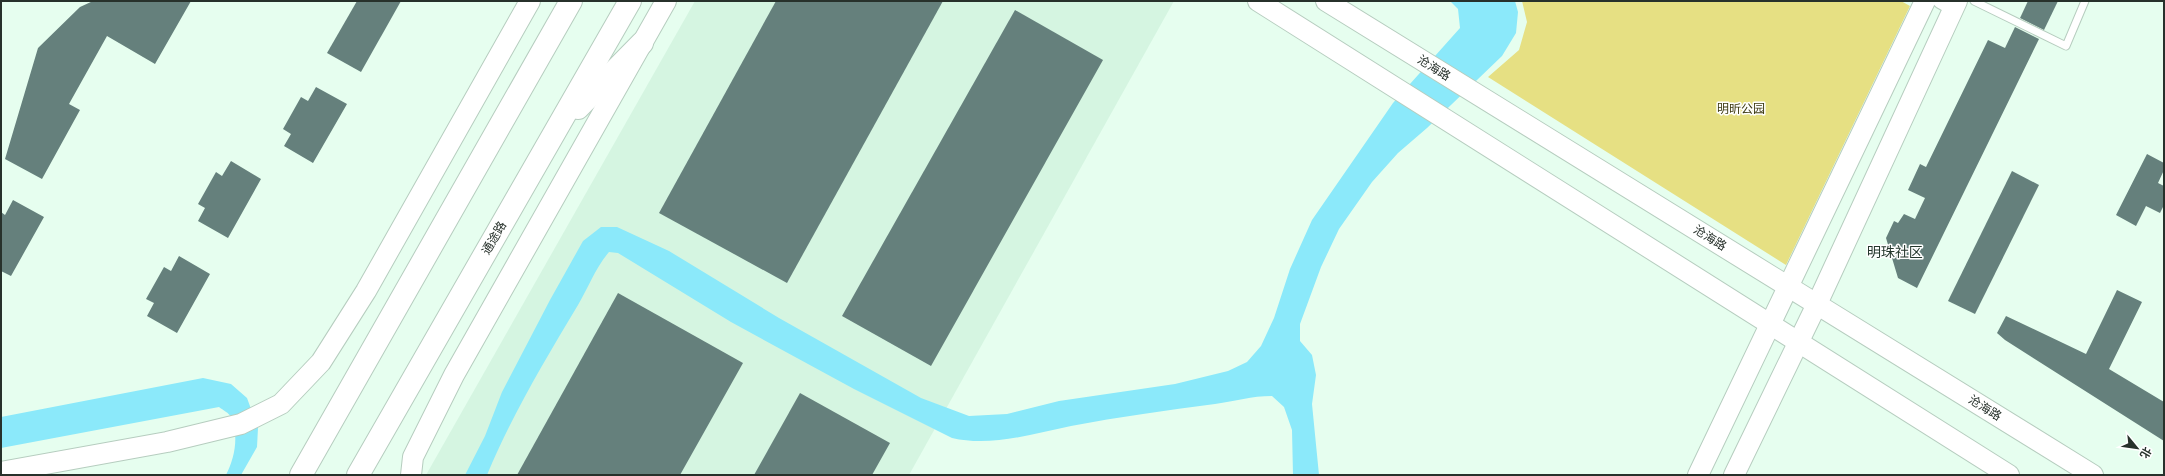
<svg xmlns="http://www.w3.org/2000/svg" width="2165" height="476" viewBox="0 0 2165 476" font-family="'Roboto Condensed','Noto Sans SC',sans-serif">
  <rect width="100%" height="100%" fill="#e6feef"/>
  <path fill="#d5f5e1" d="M695 1H1174L909 475H426Z"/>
  <path fill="#e6e083" d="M1522 1H1901L1910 6 1786 265 1488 77 1519 50 1527 22Z"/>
  <g fill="#8be9fa">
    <path d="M1450 1H1515L1518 12 1516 33 1502 56 1427 128 1398 153 1372 182 1339 229 1321 267 1300 324V341L1312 355 1316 375 1312 404 1319 475H1293L1292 430 1284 407 1272 396C1251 396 1236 401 1215 404 1167 410 1119 417 1071 426 1032 434 991 447 952 438L854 389 731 322 618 253 609 252C596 267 588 288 578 305 545 360 512 415 487 475H465L485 436 502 392 550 300 583 241 601 227H617L669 251 779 318 921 398 969 416 1007 414 1059 401 1175 384 1228 371 1247 362 1261 346 1274 318 1290 269 1312 220 1393 103 1460 28 1458 9Z"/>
    <path d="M203 378 231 384 247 398 258 428 257 447 241 475H226C235 457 239 436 231 417 229 413 223 410 219 407L1 448V417Z"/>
  </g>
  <g fill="#65807c">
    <path d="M93 1H191L155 64 107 36 69 104 80 110 42 179 5 159 38 48 80 7Z"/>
    <path d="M357 1H401L361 72 327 53Z"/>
    <path d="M776 1H943L787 283 659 213Z"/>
    <path d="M2028 1H2058L2044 30 2020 18Z"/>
    <path d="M1015 10 1103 60 931 366 842 316Z"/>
    <path d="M2015 27 2039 39 1917 288 1898 278 1886 238 1894 221 1898 223 1904 214 1915 219 1925 198 1908 190 1920 164 1926 167 1988 40 2005 48Z"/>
    <path d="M316 87 347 104 313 163 284 146 291 134 283 129 301 97 308 101Z"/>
    <path d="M2147 154 2164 163V170L2158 183 2164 186V205L2160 213 2146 206 2136 226 2116 215Z"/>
    <path d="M231 161 261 179 228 238 198 221 205 208 198 204 216 172 222 176Z"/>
    <path d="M2012 171 2039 185 1975 314 1948 301Z"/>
    <path d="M13 200 44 217 11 276 1 271V212L5 215Z"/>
    <path d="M179 256 210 274 177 333 147 316 154 303 146 299 164 267 171 271Z"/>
    <path d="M2117 290 2142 302 2109 369 2164 402V441L2005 340 1997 333 2006 316 2086 354Z"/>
    <path d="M618 293 743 363 680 475H517Z"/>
    <path d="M800 393 890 443 872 475H754Z"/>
  </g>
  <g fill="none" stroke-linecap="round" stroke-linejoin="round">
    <defs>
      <path id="service" d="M1974 1 2066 46 2085 1"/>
      <path id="minor" d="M1940 1 1954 9"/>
      <g id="secondary">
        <path d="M1258 1 2009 475"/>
        <path d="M1326 1 2093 475"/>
        <path d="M1 472 167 442 241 424 281 404 321 362 366 291 530 1"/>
        <path d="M411 475 413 457 454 375 666 1"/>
        <path d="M1698 475 1925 1"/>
        <path d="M1734 475 1817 304 1957 1"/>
      </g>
      <g id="primary">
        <path d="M578 108 642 43"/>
        <path d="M301 475 571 1"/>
        <path d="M358 475 630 1"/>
      </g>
    </defs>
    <use href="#service" stroke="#b6cdbf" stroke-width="9"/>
    <use href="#minor" stroke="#b6cdbf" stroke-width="16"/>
    <use href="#secondary" stroke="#b6cdbf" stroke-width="22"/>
    <use href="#primary" stroke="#b6cdbf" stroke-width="24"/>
    <use href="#service" stroke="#fff" stroke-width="7"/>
    <use href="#minor" stroke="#fff" stroke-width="14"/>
    <use href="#secondary" stroke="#fff" stroke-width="20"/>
    <use href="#primary" stroke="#fff" stroke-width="22"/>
  </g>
  <g text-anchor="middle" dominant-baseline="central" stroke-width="3" stroke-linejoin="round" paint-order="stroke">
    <g font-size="12" fill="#27312b" stroke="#fff">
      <text transform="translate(1434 68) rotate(32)">沧海路</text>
      <text transform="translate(494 238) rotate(-60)">通途路</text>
      <text transform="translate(1710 238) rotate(32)">沧海路</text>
      <text transform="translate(1985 408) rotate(32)">沧海路</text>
    </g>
    <g font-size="12" fill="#3b380f" stroke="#fff">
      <text x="1741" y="109">明昕公园</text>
    </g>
    <g font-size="14" fill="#23362b" stroke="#fff">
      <text x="1895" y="252">明珠社区</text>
    </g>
  </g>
  <rect width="2165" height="476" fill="none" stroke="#27312b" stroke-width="4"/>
  <g transform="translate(2137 448) rotate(119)" stroke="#ffffff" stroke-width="3" paint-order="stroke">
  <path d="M0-3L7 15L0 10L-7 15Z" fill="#27312b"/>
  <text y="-6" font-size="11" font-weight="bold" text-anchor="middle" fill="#27312b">北</text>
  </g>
</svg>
